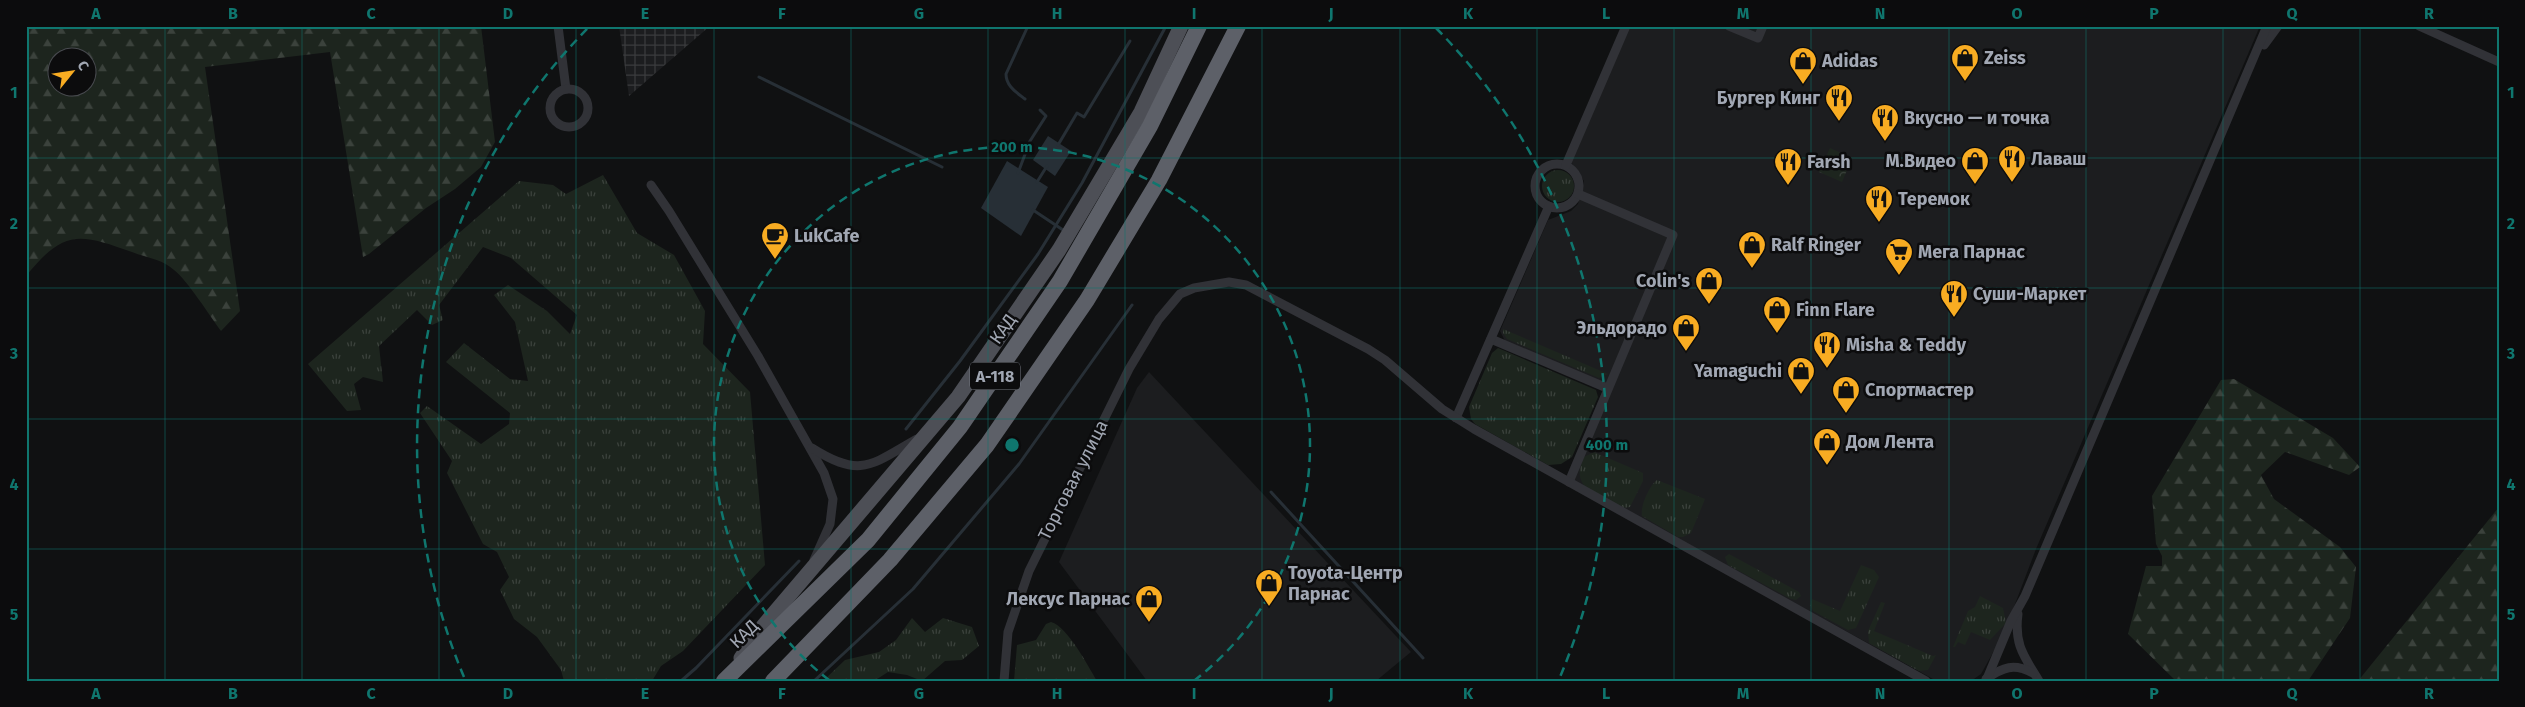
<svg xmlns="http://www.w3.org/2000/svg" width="2525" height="707" viewBox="0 0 2525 707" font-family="'Fira Sans',sans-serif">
  <defs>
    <pattern id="industrial-grid" width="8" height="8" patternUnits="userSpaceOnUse" patternTransform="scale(1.25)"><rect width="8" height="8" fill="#1c1d1f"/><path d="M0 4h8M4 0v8" fill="none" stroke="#3a3b3d"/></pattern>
    <pattern id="grass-tufts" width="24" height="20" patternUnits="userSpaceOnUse" patternTransform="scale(1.25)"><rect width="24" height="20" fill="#1d251e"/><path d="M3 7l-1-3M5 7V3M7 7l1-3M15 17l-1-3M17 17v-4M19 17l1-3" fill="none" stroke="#3b423c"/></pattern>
    <pattern id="forest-firs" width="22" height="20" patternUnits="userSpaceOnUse" patternTransform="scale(1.25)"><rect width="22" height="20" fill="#1d251e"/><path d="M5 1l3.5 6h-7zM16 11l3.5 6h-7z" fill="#3b423c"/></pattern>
    <pattern id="park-crowns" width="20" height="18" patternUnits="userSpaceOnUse" patternTransform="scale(1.25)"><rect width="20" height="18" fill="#1d251e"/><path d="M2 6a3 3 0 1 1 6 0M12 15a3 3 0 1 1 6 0" fill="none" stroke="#3b423c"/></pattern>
  </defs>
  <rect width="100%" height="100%" fill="#101112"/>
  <g fill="#1c1d1f">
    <path d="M1630 26H2260L2036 549 2004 633 1981 674 1971 681 1933 679 1566 477 1605 385 1505 341 1500 331 1548 220 1571 211 1578 204 1584 181 1571 162Z"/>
    <path d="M1149 372 1411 652 1376 681H1147L1059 562 1137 388Z"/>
  </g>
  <path fill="url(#industrial-grid)" d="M619 26H710L629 96Z"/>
  <g fill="url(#grass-tufts)">
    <circle cx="1558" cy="186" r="16"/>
    <path d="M603 175 637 233 674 255 705 311 703 344 750 392 765 565 683 651 661 666 652 681H564L561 670 537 637 514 619 500 590 509 577 497 552 483 544 447 473 452 461 420 413 427 406 481 444 509 424 510 413 446 362 464 343 510 379 528 381 515 322 494 295 508 285 547 311 570 334 577 315 511 258 483 247 439 305 443 320 432 325 417 310 379 346 383 382 363 377 354 384 361 410 347 411 308 364 519 181 553 185 566 194Z"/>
    <path d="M1503 329 1608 374 1599 378 1507 339 1503 333Z"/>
    <path d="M1498 348 1596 390 1598 397 1572 457 1561 464 1548 465 1475 424 1471 419 1469 407 1492 353Z"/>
    <path d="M1594 452 1643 473V481L1630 507 1623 508 1585 487C1577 476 1579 469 1584 457Z"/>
    <path d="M1657 480 1705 499 1691 533 1683 537H1678L1642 516C1640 506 1649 486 1657 480Z"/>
    <path d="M1729 554 1799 592 1801 596 1796 600 1791 599 1728 565 1725 557Z"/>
    <path d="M1861 565 1874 570 1879 577 1856 628 1848 630 1813 611 1810 605 1812 599 1840 611Z"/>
    <path d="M1980 596 2003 608 2006 623 1990 640 1971 632 1965 645 1958 642 1955 647H1953L1968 611 1975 607Z"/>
    <path d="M1881 602 1885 603 1874 631 1933 656 1936 655 1928 670 1919 671 1869 643 1868 631Z"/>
    <path d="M912 618 925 632 943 618 972 627 979 646 962 660 945 661 922 681 907 675 888 672 874 681H823L845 660 879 652 896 640Z"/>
    <path d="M1051 622C1068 627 1088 666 1097 681H1014L1017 645 1036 640 1046 624Z"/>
  </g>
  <g fill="url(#forest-firs)" fill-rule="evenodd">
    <path d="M26 26H481L495 142 481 167 455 189 426 208 369 254 363 257 330 52 205 67 240 311 221 331C209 315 188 281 174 270 162 259 147 258 132 252 79 233 64 229 26 276ZM58 58H88V88H58Z"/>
    <path d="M2234 379 2333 438 2360 467 2349 475 2285 452 2261 475 2274 499 2340 547 2356 567 2350 618 2308 681H2176L2128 634 2146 566H2162V556L2156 544 2152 496 2221 380Z"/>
    <path d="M2499 507V681H2358Z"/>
  </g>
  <path fill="url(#park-crowns)" d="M1830 148 1852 158 1842 182 1819 172Z"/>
  <g fill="#272f36">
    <path d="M1048 136 1071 151 1055 176 1033 160Z"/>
    <path d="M1007 161 1048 187 1021 236 981 208Z"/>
  </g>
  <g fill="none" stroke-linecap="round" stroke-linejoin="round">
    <g stroke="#272f36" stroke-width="3">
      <path d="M759 77 942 167"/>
      <path d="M1025 99C1016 92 1006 86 1006 74L1028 26"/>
      <path d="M1058 145 1077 113 1084 117 1130 41"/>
      <path d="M1018 173 1030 141 1046 116 1040 110"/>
      <path d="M1037 182 1047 166"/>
      <path d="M1033 210 1063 230"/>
      <path d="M906 429 960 361 1038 254 1082 183 1166 26"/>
      <path d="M1271 492 1423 658"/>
      <path d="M681 681 696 668 799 561"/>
      <path d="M814 681 913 589 1019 464 1132 305"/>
    </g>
    <g stroke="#313237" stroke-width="9">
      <path d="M558 26 566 89"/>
      <path d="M1729 26 1758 38 1763 26"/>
      <path d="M2419 26 2499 62"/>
      <path d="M2264 45 2278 26"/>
      <circle cx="569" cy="108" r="19"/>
      <circle cx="1557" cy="186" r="22"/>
      <path d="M1566 165 1626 26"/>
      <path d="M651 185 669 211 758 356 824 473 833 499 830 524 814 560"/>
      <path d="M1491 339 1607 388"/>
      <path d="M1456 418 1549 206"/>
      <path d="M812 448C861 479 871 465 917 439"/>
      <path d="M1569 482 1673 235 1578 194"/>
      <path d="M2018 614C2014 645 2024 656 2039 681"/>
      <path d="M1986 679C2003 667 2014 663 2033 673"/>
      <path d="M1004 681 1008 632 1029 571 1129 369 1159 319 1180 294 1194 288 1229 282 1246 285 1368 349 1385 360 1442 409 1474 429 1926 681"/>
      <path d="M1986 681 2011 621 2025 596 2267 26"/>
    </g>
    <path stroke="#4d4f56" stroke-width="15" d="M741 658 764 625 958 397 1059 250 1141 112 1181 26"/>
    <g stroke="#5d6068" stroke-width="16">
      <path d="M724 681 868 540 960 427 1060 281 1150 126 1199 26"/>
      <path d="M773 681 890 560 987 445 1087 300 1159 180 1238 26"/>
    </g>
  </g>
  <path fill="none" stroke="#0f766e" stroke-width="1" stroke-opacity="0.55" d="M165 26V681M302 26V681M439 26V681M576 26V681M714 26V681M851 26V681M988 26V681M1125 26V681M1262 26V681M1400 26V681M1537 26V681M1674 26V681M1811 26V681M1949 26V681M2086 26V681M2223 26V681M2360 26V681M26 158H2499M26 288H2499M26 419H2499M26 549H2499"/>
  <g fill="none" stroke="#0f766e" stroke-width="2.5" stroke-dasharray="9 6">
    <path d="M829 680A298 298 0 1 1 1195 680"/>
    <path d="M464 677A595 595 0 0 1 588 28M1436 28A595 595 0 0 1 1560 677"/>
  </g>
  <defs>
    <symbol id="shop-pin" viewBox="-11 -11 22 30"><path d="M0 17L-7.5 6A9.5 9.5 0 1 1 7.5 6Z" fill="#f8ac22" stroke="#0c0c0d"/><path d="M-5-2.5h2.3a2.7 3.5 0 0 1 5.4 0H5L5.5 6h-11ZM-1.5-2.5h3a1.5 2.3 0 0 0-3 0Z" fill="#111"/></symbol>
    <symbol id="restaurant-pin" viewBox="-11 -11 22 30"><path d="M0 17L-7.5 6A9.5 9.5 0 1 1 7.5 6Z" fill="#f8ac22" stroke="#0c0c0d"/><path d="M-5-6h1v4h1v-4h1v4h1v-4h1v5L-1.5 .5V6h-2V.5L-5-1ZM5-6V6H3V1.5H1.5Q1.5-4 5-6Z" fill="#111"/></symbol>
    <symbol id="cafe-pin" viewBox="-11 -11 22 30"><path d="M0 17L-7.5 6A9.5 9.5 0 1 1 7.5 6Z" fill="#f8ac22" stroke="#0c0c0d"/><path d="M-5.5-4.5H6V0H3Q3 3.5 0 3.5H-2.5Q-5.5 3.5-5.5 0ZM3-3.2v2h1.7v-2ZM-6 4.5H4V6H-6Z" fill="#111"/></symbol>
    <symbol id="supermarket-pin" viewBox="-11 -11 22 30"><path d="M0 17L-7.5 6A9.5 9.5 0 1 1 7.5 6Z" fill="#f8ac22" stroke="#0c0c0d"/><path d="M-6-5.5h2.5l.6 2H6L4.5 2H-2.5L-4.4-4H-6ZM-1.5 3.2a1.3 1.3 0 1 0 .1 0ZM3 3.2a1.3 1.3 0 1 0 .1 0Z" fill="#111"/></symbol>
  </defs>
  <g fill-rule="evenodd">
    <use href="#shop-pin" x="1949" y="42" width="32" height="43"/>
    <use href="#shop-pin" x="1787" y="45" width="32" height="43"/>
    <use href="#restaurant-pin" x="1823" y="82" width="32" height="43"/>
    <use href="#restaurant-pin" x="1869" y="102" width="32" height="43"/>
    <use href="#restaurant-pin" x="1996" y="143" width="32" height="43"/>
    <use href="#shop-pin" x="1959" y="145" width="32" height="43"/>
    <use href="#restaurant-pin" x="1772" y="146" width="32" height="43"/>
    <use href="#restaurant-pin" x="1863" y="183" width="32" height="43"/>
    <use href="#cafe-pin" x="759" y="220" width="32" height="43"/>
    <use href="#shop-pin" x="1736" y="229" width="32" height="43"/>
    <use href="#supermarket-pin" x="1883" y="236" width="32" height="43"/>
    <use href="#shop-pin" x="1693" y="265" width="32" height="43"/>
    <use href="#restaurant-pin" x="1938" y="278" width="32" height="43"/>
    <use href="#shop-pin" x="1761" y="294" width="32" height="43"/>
    <use href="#shop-pin" x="1670" y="312" width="32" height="43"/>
    <use href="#restaurant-pin" x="1811" y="329" width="32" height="43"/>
    <use href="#shop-pin" x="1785" y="355" width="32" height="43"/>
    <use href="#shop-pin" x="1830" y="374" width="32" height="43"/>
    <use href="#shop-pin" x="1811" y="426" width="32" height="43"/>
    <use href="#shop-pin" x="1253" y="567" width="32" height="43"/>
    <use href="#shop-pin" x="1133" y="583" width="32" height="43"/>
  </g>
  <g text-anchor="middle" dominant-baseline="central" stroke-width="5" stroke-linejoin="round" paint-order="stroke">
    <rect fill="#0c0c0d" stroke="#747881" stroke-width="1" x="970" y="362.5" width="50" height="27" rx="4"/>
    <g font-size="16" font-weight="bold" fill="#a1a7b3">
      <text x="995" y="376">А-118</text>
    </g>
    <g font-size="18" font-weight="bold" fill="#a1a7b3" stroke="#0c0c0d" text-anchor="start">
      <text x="1984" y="58">Zeiss</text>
      <text x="1822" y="61">Adidas</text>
      <text x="1820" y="98" text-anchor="end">Бургер Кинг</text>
      <text x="1904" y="118">Вкусно — и точка</text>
      <text x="2031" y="159">Лаваш</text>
      <text x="1956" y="161" text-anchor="end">М.Видео</text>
      <text x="1807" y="162">Farsh</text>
      <text x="1898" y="199">Теремок</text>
      <text x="794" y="236">LukCafe</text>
      <text x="1771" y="245">Ralf Ringer</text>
      <text x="1918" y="252">Мега Парнас</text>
      <text x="1690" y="281" text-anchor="end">Colin's</text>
      <text x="1973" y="294">Суши-Маркет</text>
      <text x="1796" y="310">Finn Flare</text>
      <text x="1667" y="328" text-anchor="end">Эльдорадо</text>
      <text x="1846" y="345">Misha &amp; Teddy</text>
      <text x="1782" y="371" text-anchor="end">Yamaguchi</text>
      <text x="1865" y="390">Спортмастер</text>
      <text x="1846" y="442">Дом Лента</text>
      <text x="1288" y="573">Toyota-Центр<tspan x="1288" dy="21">Парнас</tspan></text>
      <text x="1130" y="599" text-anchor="end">Лексус Парнас</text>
    </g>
    <g font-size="18" fill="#a1a7b3" stroke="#0c0c0d">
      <text transform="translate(1003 329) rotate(-55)">КАД</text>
      <text transform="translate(1073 480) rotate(-63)">Торговая улица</text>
      <text transform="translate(744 634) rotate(-44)">КАД</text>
    </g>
  </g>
  <circle cx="1012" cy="445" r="8" fill="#0f766e" stroke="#0c0c0d" stroke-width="2.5"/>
  <g font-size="15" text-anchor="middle" font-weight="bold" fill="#0f766e" stroke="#0c0c0d" stroke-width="5" stroke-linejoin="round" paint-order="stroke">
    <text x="1012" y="152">200 m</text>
    <text x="1607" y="450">400 m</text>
  </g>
  <rect width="2525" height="707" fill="none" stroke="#0c0c0d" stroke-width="55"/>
  <g transform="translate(72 72) rotate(60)"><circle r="24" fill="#0c0c0d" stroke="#484a4f"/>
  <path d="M0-4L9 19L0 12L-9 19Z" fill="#f8ac22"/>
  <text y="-8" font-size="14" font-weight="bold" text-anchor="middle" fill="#a1a7b3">С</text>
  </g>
  <rect x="28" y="28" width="2470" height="652" fill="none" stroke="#0f766e" stroke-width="2"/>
  <g font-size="16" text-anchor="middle" font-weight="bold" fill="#0f766e">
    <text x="96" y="19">A</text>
    <text x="233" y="19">B</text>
    <text x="371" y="19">C</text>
    <text x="508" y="19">D</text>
    <text x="645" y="19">E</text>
    <text x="782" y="19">F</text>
    <text x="919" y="19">G</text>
    <text x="1057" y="19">H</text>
    <text x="1194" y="19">I</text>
    <text x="1331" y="19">J</text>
    <text x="1468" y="19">K</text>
    <text x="1606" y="19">L</text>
    <text x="1743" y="19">M</text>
    <text x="1880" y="19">N</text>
    <text x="2017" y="19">O</text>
    <text x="2154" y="19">P</text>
    <text x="2292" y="19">Q</text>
    <text x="2429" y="19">R</text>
    <text x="14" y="98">1</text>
    <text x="2511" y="98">1</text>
    <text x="14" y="229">2</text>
    <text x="2511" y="229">2</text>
    <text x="14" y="359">3</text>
    <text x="2511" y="359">3</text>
    <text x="14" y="490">4</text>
    <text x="2511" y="490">4</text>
    <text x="14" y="620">5</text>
    <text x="2511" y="620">5</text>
    <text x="96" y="699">A</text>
    <text x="233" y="699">B</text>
    <text x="371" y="699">C</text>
    <text x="508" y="699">D</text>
    <text x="645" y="699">E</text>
    <text x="782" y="699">F</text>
    <text x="919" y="699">G</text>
    <text x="1057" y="699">H</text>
    <text x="1194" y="699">I</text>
    <text x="1331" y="699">J</text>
    <text x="1468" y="699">K</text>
    <text x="1606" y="699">L</text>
    <text x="1743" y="699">M</text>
    <text x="1880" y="699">N</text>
    <text x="2017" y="699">O</text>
    <text x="2154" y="699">P</text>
    <text x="2292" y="699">Q</text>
    <text x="2429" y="699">R</text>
  </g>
</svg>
